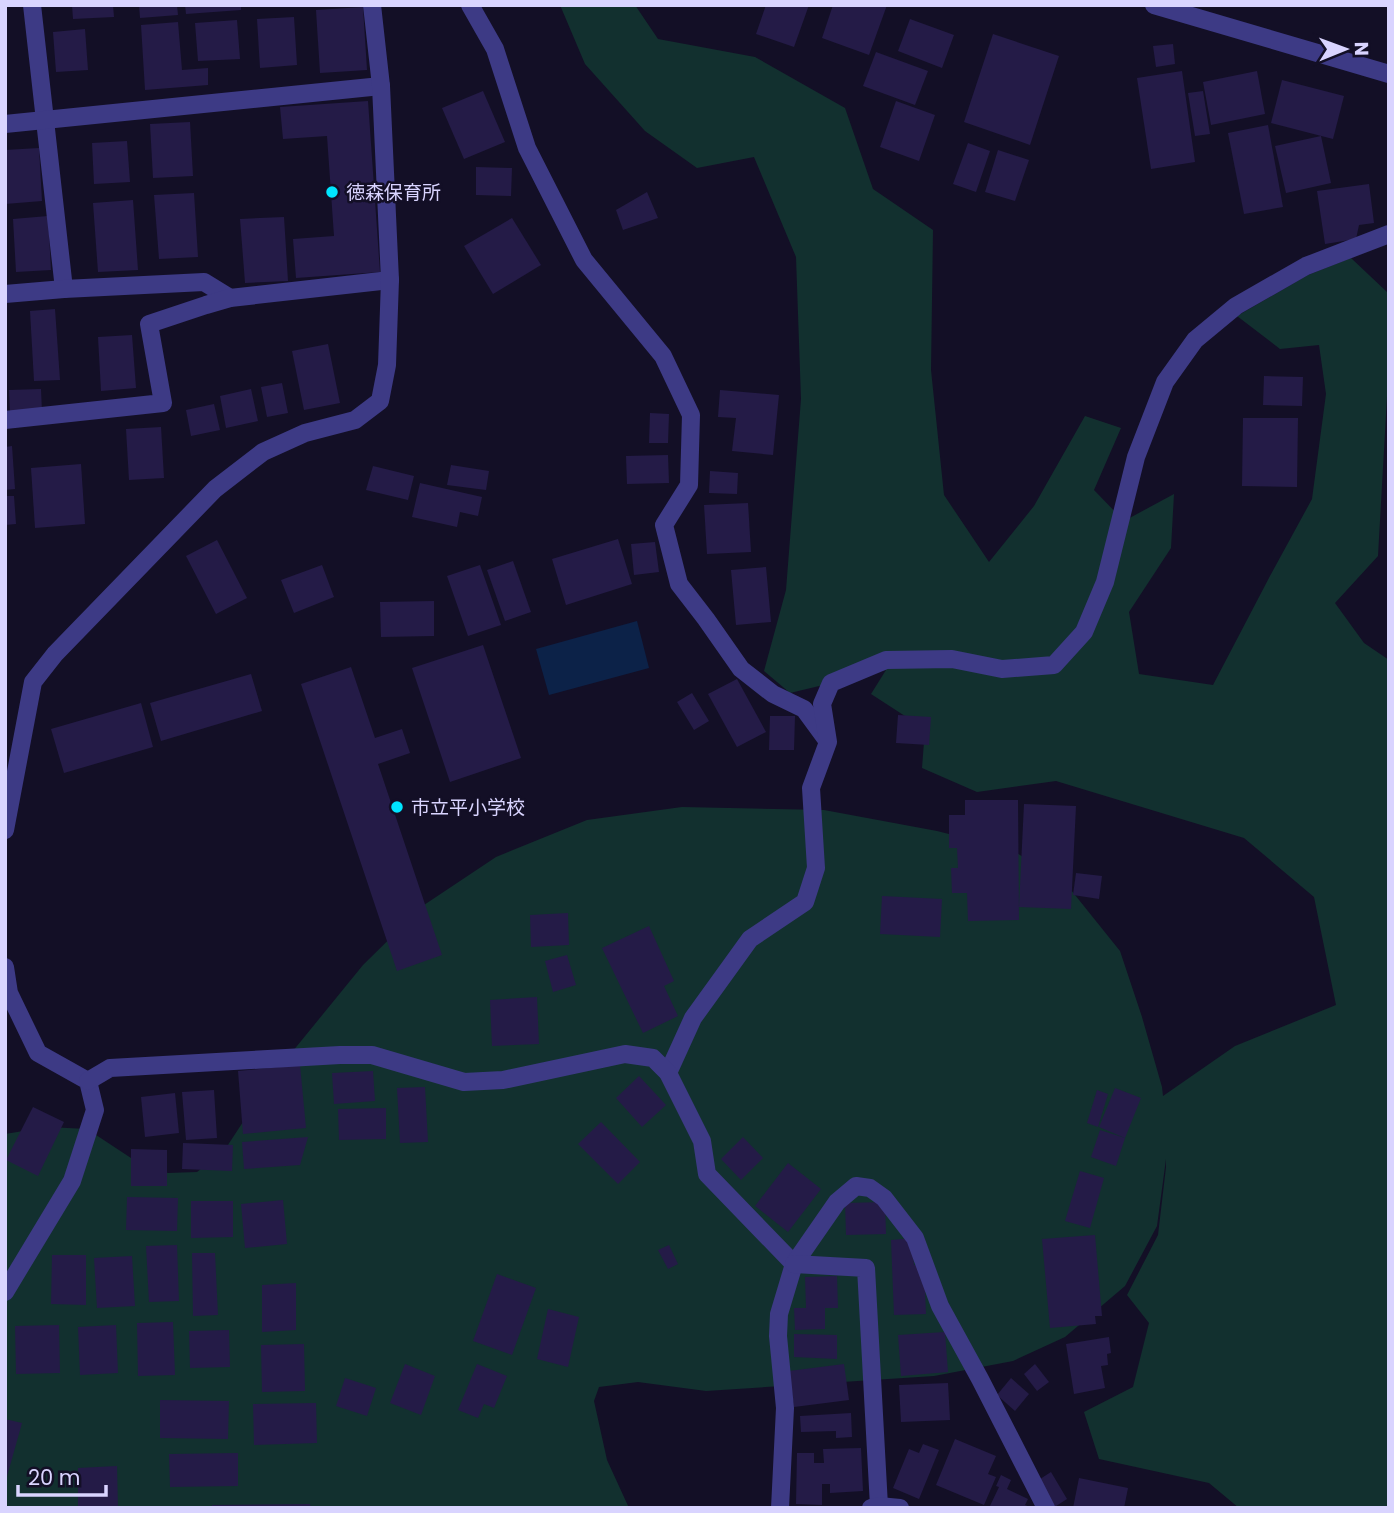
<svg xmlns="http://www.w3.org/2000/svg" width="1394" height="1513" viewBox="0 0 1394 1513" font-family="Poppins,'Noto Sans JP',sans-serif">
  <rect width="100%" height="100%" fill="#130f26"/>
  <path fill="#12302f" d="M560 5H635L658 39 755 57 845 108 873 189 933 230 931 370 944 495 989 562 1034 506 1085 416 1121 428 1094 490 1124 521 1174 494 1171 548 1129 612 1139 674 1213 685 1270 576 1312 499 1326 394 1319 345 1280 349 1237 316 1308 275 1351 258 1387 292 1388 379 1378 556 1335 603 1364 643 1389 660V1508H1239L1209 1483 1099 1459 1084 1412 1133 1387 1149 1323 1127 1295 1158 1235 1166 1167V1159L1157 1226 1125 1286 1065 1337 1013 1361 934 1376 706 1391 638 1382 599 1387 594 1401 607 1460 629 1508H5V1134L48 1127 87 1129 131 1158 168 1173 197 1172 224 1151 275 1073 363 965 424 905 496 857 587 820 682 807 824 810 937 831 1012 850 1067 885 1120 951 1142 1017 1162 1087 1163 1096 1235 1046 1336 1005 1314 897 1244 838 1056 781 977 792 922 768 925 729 871 694 886 670 790 693 764 671 786 590 801 399 796 257 754 157 697 168 645 131 585 64Z"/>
  <path fill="#0c2248" d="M637 621 649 668 549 695 536 649Z"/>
  <g fill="#241b47">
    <path d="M72 5H113L114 17 73 19Z"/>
    <path d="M139 5H177L178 15 140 18Z"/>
    <path d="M185 5H241V10L186 14Z"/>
    <path d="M766 5H809L794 47 756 34Z"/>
    <path d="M833 5H887L869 55 822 38Z"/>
    <path d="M363 7 367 70 320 73 316 10Z"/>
    <path d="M294 17 297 65 260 68 257 19Z"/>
    <path d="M910 19 954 35 942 68 898 51Z"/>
    <path d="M237 20 240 59 198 61 195 23Z"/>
    <path d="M178 22 182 70 208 68V85L145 90 141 25Z"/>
    <path d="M85 29 88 70 56 72 53 32Z"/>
    <path d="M993 34 1059 56 1030 145 964 122Z"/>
    <path d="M1173 44 1175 64 1156 67 1153 46Z"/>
    <path d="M876 52 928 71 915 105 863 86Z"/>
    <path d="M1182 71 1195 162 1151 169 1137 78Z"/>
    <path d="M1257 71 1265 114 1211 125 1203 82Z"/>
    <path d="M1282 80 1344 96 1333 139 1271 123Z"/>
    <path d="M483 91 505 142 464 159 442 108Z"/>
    <path d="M1203 91 1210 134 1195 136 1188 93Z"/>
    <path d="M368 101 380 272 296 278 293 239 334 236 327 136 283 139 280 107Z"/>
    <path d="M896 101 935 115 919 161 880 147Z"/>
    <path d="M190 122 193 176 153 178 150 124Z"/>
    <path d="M1268 125 1283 207 1244 214 1228 133Z"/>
    <path d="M1321 136 1331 183 1286 193 1275 146Z"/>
    <path d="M127 141 130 182 94 184 92 143Z"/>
    <path d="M968 143 990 151 976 192 953 184Z"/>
    <path d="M39 148 42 201 5 204V150Z"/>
    <path d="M998 150 1029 160 1015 201 985 192Z"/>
    <path d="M476 167 512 168 511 196 476 195Z"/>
    <path d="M1369 184 1374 223 1359 225 1356 239 1325 244 1317 191Z"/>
    <path d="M647 192 658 218 623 230 616 210Z"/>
    <path d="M194 193 198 257 159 259 154 195Z"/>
    <path d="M133 200 138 270 98 272 93 203Z"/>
    <path d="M48 216 51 270 16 272 13 219Z"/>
    <path d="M284 217 288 281 245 283 240 219Z"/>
    <path d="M512 218 541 265 493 294 464 246Z"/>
    <path d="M55 309 60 380 34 381 30 311Z"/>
    <path d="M132 335 136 388 101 391 98 337Z"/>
    <path d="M328 344 340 403 304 410 292 351Z"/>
    <path d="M1264 376 1303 377 1302 406 1263 405Z"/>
    <path d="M282 383 288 413 267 417 261 387Z"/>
    <path d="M41 389 42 412 10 413 9 390Z"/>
    <path d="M251 389 258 421 226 428 220 396Z"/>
    <path d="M720 390 779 395 773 455 732 451 736 418 718 417Z"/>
    <path d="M214 404 220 430 191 436 186 410Z"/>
    <path d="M650 413 669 414 668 443H649Z"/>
    <path d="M1243 418H1298L1297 487 1242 486Z"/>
    <path d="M161 427 164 478 129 480 126 429Z"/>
    <path d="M12 446 15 489 5 490V447Z"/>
    <path d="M668 455 669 483 627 484 626 456Z"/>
    <path d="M81 464 85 524 35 528 31 468Z"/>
    <path d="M451 465 489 471 486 490 447 485Z"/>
    <path d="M373 466 414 476 408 500 366 490Z"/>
    <path d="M710 471 738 473 737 494 709 493Z"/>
    <path d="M420 483 482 497 478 516 460 512 457 527 412 517Z"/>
    <path d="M5 496H14L16 524 5 525Z"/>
    <path d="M748 503 751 552 707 554 704 505Z"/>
    <path d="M618 539 632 584 566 605 552 559Z"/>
    <path d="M217 540 247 598 216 614 186 556Z"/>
    <path d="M655 542 659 572 634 575 631 544Z"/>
    <path d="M513 561 531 612 505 621 487 570Z"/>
    <path d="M322 565 334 597 294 613 281 580Z"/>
    <path d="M480 565 501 625 468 636 447 576Z"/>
    <path d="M766 567 771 622 736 625 731 570Z"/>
    <path d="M434 601V636L381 637 380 602Z"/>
    <path d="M483 645 521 758 450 782 412 668Z"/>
    <path d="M351 667 375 738 402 729 410 753 378 764 442 955 397 971 301 684Z"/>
    <path d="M251 674 262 711 161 741 150 703Z"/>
    <path d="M737 679 766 732 737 747 708 694Z"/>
    <path d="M692 693 709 721 694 730 677 702Z"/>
    <path d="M141 703 153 747 64 773 51 729Z"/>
    <path d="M898 715 931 717 929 745 896 743Z"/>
    <path d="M770 716H795L794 750H769Z"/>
    <path d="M965 800H1018L1019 920 968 921 967 893H952L951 868H958L957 848H949V815H965Z"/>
    <path d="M1024 804 1076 806 1071 909 1019 907Z"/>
    <path d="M1076 873 1102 876 1099 899 1073 895Z"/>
    <path d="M882 896 942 899 940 937 880 934Z"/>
    <path d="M568 913 569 945 531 947 530 915Z"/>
    <path d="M649 926 674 981 664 986 678 1016 643 1033 602 948Z"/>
    <path d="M567 955 576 985 553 992 545 961Z"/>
    <path d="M537 997 539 1044 492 1046 490 1000Z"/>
    <path d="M300 1065 306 1128 243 1134 238 1071Z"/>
    <path d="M373 1071 375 1101 334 1104 332 1073Z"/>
    <path d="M639 1076 666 1105 642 1127 616 1098Z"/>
    <path d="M425 1087 428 1142 400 1143 397 1088Z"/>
    <path d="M1115 1088 1141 1098 1125 1138 1099 1127Z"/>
    <path d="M214 1090 217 1138 186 1140 182 1092Z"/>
    <path d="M1097 1090 1108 1094 1098 1127 1087 1123Z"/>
    <path d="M175 1093 179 1133 145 1137 141 1097Z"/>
    <path d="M33 1107 64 1122 38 1176 6 1160Z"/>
    <path d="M386 1108V1139L339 1140 338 1109Z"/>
    <path d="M601 1122 640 1162 618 1184 578 1144Z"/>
    <path d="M1100 1130 1125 1138 1116 1166 1091 1157Z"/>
    <path d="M308 1137 300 1165 244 1169 242 1142Z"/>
    <path d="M743 1137 763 1158 741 1180 721 1159Z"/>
    <path d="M183 1143 233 1145 232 1171 182 1169Z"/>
    <path d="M131 1149 167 1150V1186H131Z"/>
    <path d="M788 1163 821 1189 788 1232 755 1206Z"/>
    <path d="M1080 1171 1104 1178 1090 1228 1065 1221Z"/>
    <path d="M127 1197 178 1198 177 1231 126 1230Z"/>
    <path d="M283 1200 287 1244 245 1248 241 1204Z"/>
    <path d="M191 1201H233V1237L191 1238Z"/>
    <path d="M885 1202 886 1234 846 1235 845 1203Z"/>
    <path d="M1095 1235 1102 1316H1095L1096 1324 1050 1328 1042 1239Z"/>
    <path d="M912 1238 914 1265 924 1264 926 1314 894 1315 891 1240Z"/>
    <path d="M177 1245 179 1301 149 1302 146 1246Z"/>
    <path d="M669 1245 678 1264 668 1269 658 1250Z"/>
    <path d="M192 1253H215L218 1315 193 1316Z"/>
    <path d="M52 1255H86V1305L51 1304Z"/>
    <path d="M132 1256 135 1306 97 1308 94 1258Z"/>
    <path d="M497 1274 536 1288 512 1355 473 1341Z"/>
    <path d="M837 1276 838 1308H825V1329L795 1330 794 1308H806L805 1277Z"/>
    <path d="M296 1283V1330L262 1332V1285Z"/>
    <path d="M548 1309 579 1317 568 1367 537 1359Z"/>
    <path d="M173 1322 175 1375 138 1376 137 1323Z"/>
    <path d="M59 1325 60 1373 16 1374 15 1326Z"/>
    <path d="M116 1325 118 1373 80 1375 78 1327Z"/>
    <path d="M229 1330 230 1367 190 1368 189 1331Z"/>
    <path d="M945 1332 948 1372 901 1376 898 1335Z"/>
    <path d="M794 1334 837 1335V1359L794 1357Z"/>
    <path d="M1109 1337 1111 1353 1107 1354 1108 1365 1101 1366 1105 1388 1074 1394 1066 1344Z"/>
    <path d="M304 1344 305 1391 262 1392 261 1345Z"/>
    <path d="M405 1364 435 1376 421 1415 390 1403Z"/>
    <path d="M477 1364 507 1376 494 1408 484 1404 478 1418 458 1410Z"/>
    <path d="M844 1364 849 1400 794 1407 789 1371Z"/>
    <path d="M1035 1364 1049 1382 1037 1391 1024 1374Z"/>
    <path d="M345 1378 376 1388 367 1416 336 1406Z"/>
    <path d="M1011 1378 1029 1394 1015 1411 997 1395Z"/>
    <path d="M948 1383 950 1420 901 1422 899 1385Z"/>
    <path d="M160 1400 229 1401 228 1439 160 1438Z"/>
    <path d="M316 1403 317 1443 254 1445 253 1404Z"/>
    <path d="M851 1413 852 1437 836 1438V1431L801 1432 800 1416Z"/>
    <path d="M5 1419 22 1423 6 1480H5Z"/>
    <path d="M955 1439 996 1456 988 1474 996 1477 984 1505 936 1485Z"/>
    <path d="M923 1444 939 1450 919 1499 893 1488 909 1449 919 1453Z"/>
    <path d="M861 1448 863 1491 830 1493V1484H822V1505L796 1504 797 1453H814V1463H824L823 1449Z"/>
    <path d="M238 1453V1486L170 1487 169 1454Z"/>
    <path d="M117 1466 118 1508H78V1468Z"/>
    <path d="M1051 1472 1067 1499 1053 1508 1037 1481Z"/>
    <path d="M1001 1475 1011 1480 1007 1489 1028 1499 1025 1505 1033 1508H989L999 1487 996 1486Z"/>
    <path d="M1079 1478 1128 1488 1124 1508H1073Z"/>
    <path d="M310 1504 311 1508H212V1505Z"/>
  </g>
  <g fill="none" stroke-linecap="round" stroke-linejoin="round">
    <g stroke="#3d3a85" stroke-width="18">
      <path d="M32 5 64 289"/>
      <path d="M470 5 495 49 527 148 584 260 663 356 691 415 689 485 664 525 679 584 706 619 741 669 773 694 804 709 826 739"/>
      <path d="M1154 5 1389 74"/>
      <path d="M5 124 381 86"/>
      <path d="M5 294 64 289 204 282 230 298"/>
      <path d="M5 420 163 403 149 324 206 305 230 298 390 280"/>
      <path d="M5 830 33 682 55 654 215 489 263 452 305 433 355 420 380 401 387 365 390 280 381 86 372 5"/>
      <path d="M5 967 9 993 38 1053 88 1081 95 1110 72 1181 5 1292"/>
      <path d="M668 1073 693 1018 750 939 805 902 816 868 811 788 828 742 822 704 831 683 886 660 952 659 1002 669 1054 665 1084 632 1105 582 1136 457 1165 382 1195 340 1236 306 1306 266 1389 234"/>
      <path d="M88 1081 110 1068 340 1055H372L464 1082 503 1080 625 1054 653 1058 668 1073 702 1141 707 1174 794 1264 779 1314 778 1336 785 1408 780 1508"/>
      <path d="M794 1264 837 1202 856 1186 870 1188 884 1198 915 1238 940 1306 980 1379 1046 1508"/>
      <path d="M794 1264 866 1268 879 1506"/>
      <path d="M871 1508 879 1506 900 1508"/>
    </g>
  </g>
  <g fill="#00e5ff" stroke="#130f26" stroke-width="2.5">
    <circle cx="332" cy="192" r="7"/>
    <circle cx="397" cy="807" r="7"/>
  </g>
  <g text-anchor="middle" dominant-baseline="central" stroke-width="5" stroke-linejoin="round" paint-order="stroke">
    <g font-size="19" fill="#d9d4ff" stroke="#130f26" text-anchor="start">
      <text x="346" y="192">徳森保育所</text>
      <text x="411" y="807">市立平小学校</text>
    </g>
  </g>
  <rect width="1394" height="1513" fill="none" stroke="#d9d4ff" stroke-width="14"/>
  <g transform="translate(1345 49) rotate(89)" stroke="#130f26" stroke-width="5" paint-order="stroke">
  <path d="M0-5L12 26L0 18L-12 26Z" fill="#d9d4ff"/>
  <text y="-10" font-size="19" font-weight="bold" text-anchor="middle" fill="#d9d4ff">N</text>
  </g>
  <path d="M18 1485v10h88v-10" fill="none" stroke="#d9d4ff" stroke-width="3.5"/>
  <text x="28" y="1485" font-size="21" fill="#d9d4ff" stroke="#130f26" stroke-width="5" paint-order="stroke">20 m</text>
</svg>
